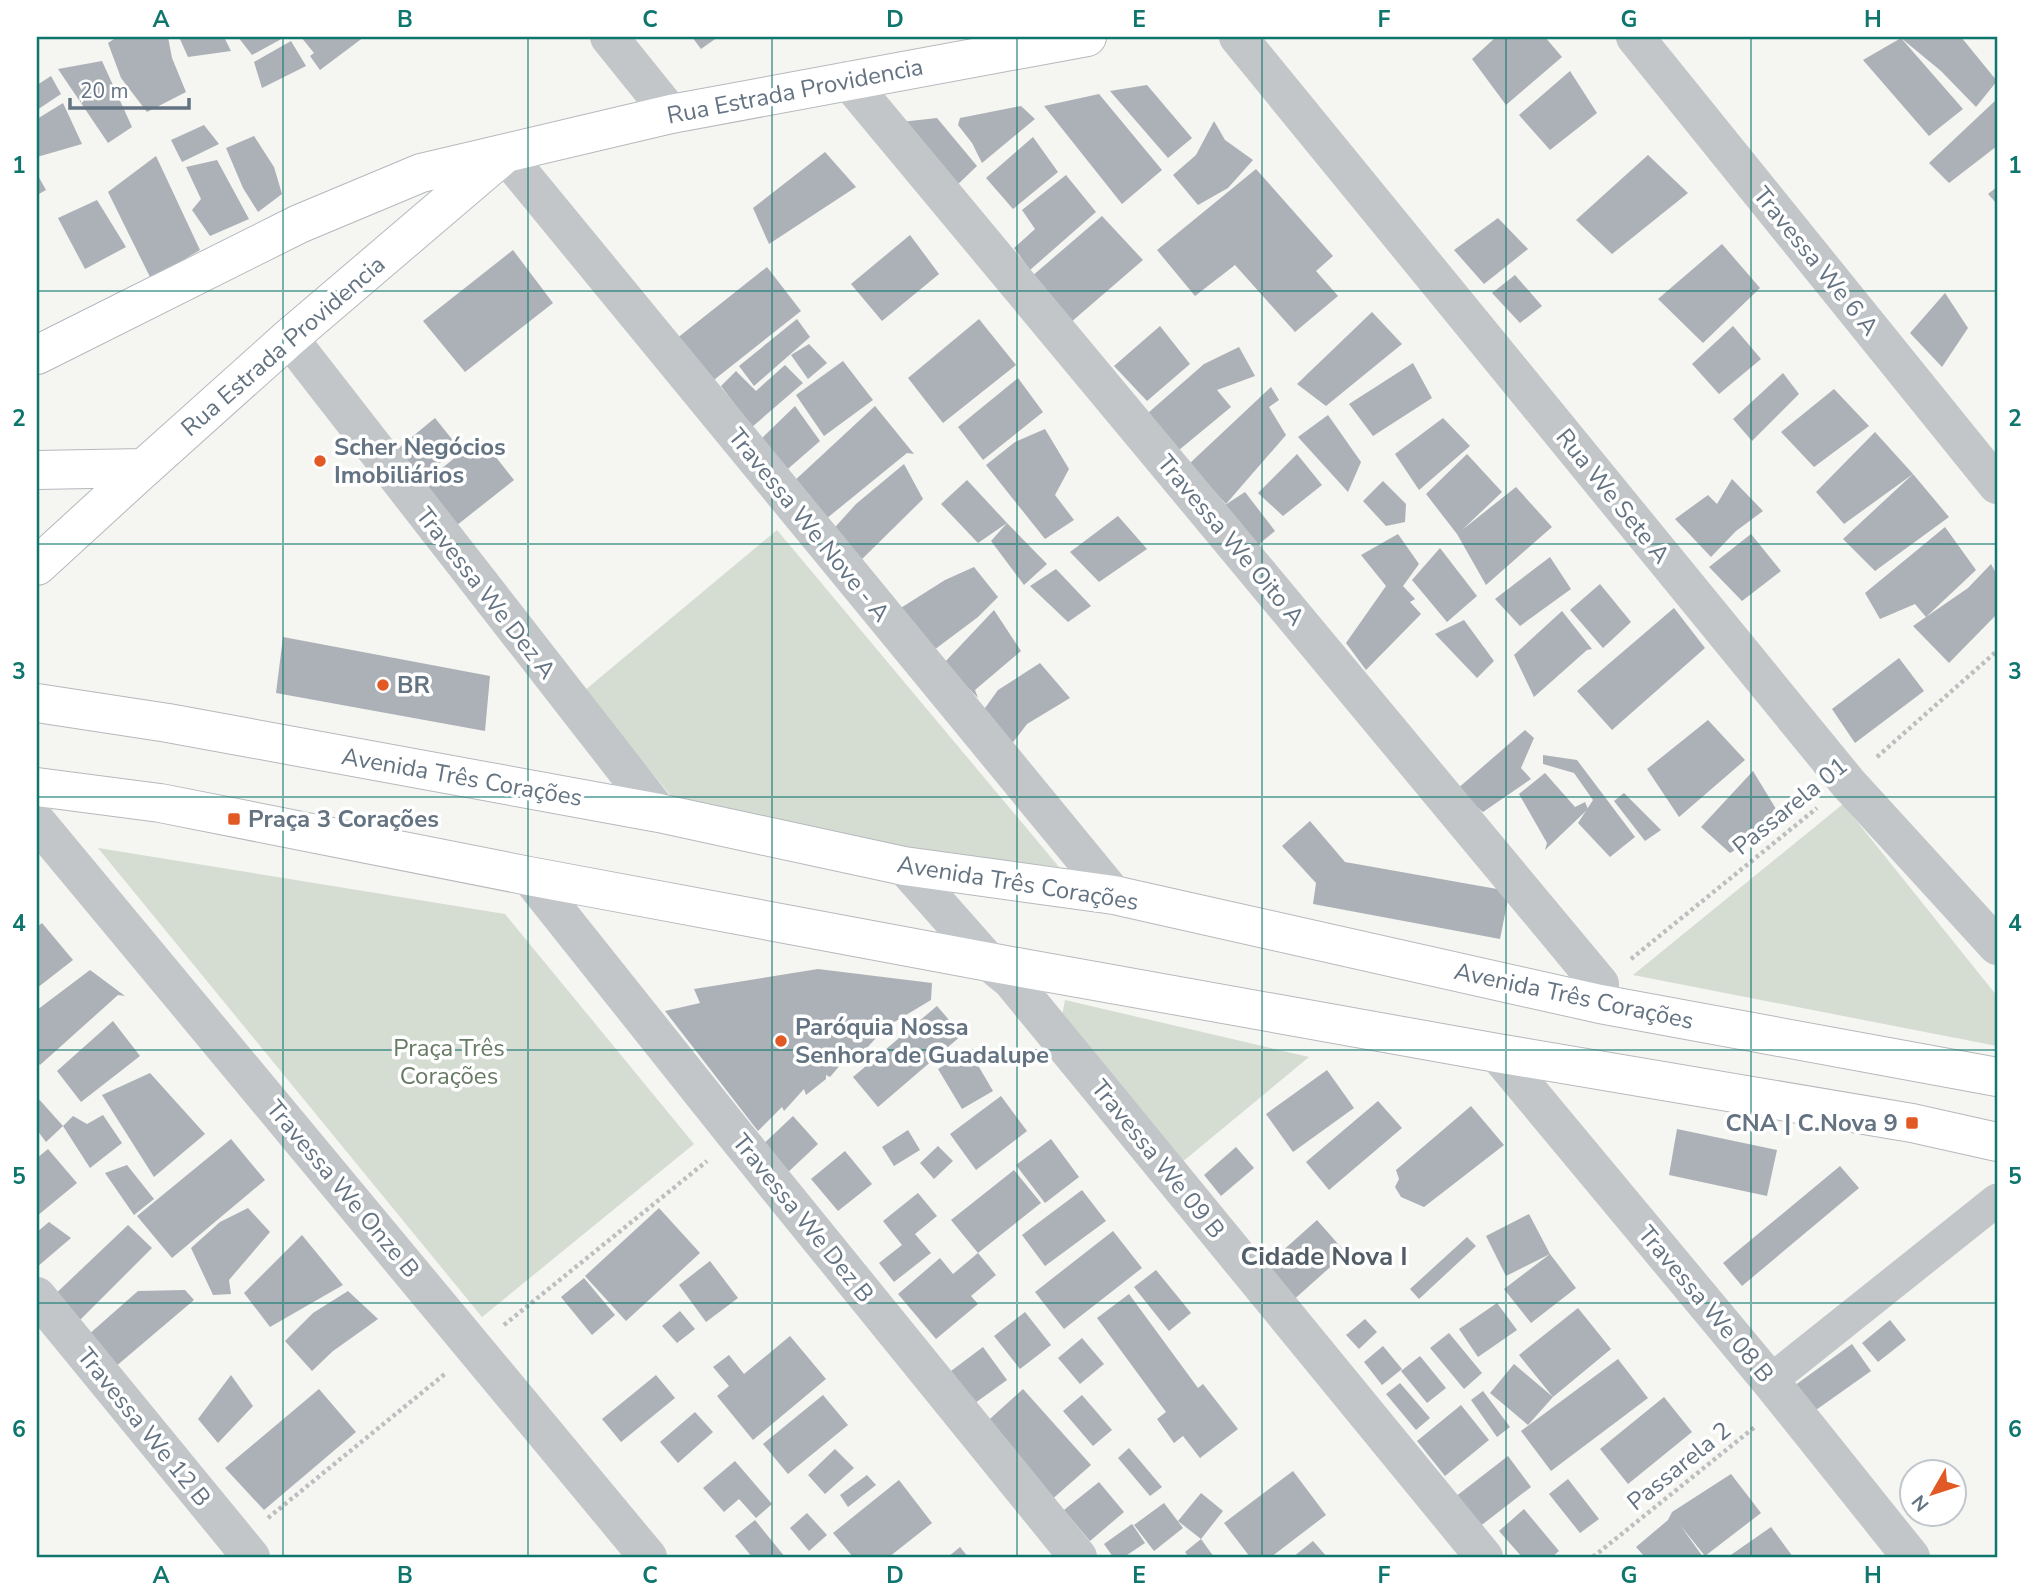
<svg xmlns="http://www.w3.org/2000/svg" width="2034" height="1594" viewBox="0 0 2034 1594" font-family="'Nunito Sans',sans-serif">
  <rect width="100%" height="100%" fill="#f5f5f1"/>
  <g fill="#d5dcd2">
    <path d="M777 530 1059 867 904 850 682 809 584 691Z"/>
    <path d="M1843 804 1997 996V1046L1633 975Z"/>
    <path d="M98 848 505 914 694 1144 482 1317Z"/>
    <path d="M1065 1000 1309 1057 1181 1163 1061 1021Z"/>
  </g>
  <g fill="#abb1b7">
    <path d="M117 37H168L172 58 186 92 147 112 121 78 108 43Z"/>
    <path d="M179 37H224L231 51 188 57Z"/>
    <path d="M238 37H285L252 55Z"/>
    <path d="M301 37H364L320 70 310 56 314 53Z"/>
    <path d="M692 37H718L701 49Z"/>
    <path d="M1496 37H1545L1562 57 1506 105 1472 59Z"/>
    <path d="M1899 37H1961L1997 81 1976 107 1941 71 1901 38 1963 109 1929 136 1863 60 1901 38Z"/>
    <path d="M291 41 306 66 262 88 254 62Z"/>
    <path d="M102 61 132 127 108 143 58 69Z"/>
    <path d="M1570 71 1597 113 1550 150 1519 115Z"/>
    <path d="M51 76 61 94 37 110V85Z"/>
    <path d="M1147 85 1192 138 1168 158 1110 91Z"/>
    <path d="M1099 94 1162 170 1122 204 1044 106Z"/>
    <path d="M1997 99V146L1949 183 1929 163Z"/>
    <path d="M63 103 82 144 37 157V119Z"/>
    <path d="M1021 106 1035 119 982 163 972 143 958 125 960 118Z"/>
    <path d="M937 118 977 166 955 187 901 122Z"/>
    <path d="M1214 121 1225 140 1253 160 1228 188 1198 205 1173 175 1196 155Z"/>
    <path d="M204 125 219 144 182 162 171 140Z"/>
    <path d="M254 136 274 167 282 194 258 212 243 188 226 148Z"/>
    <path d="M1033 137 1058 172 1013 209 986 178Z"/>
    <path d="M825 152 856 187 769 244 753 208Z"/>
    <path d="M1648 155 1688 193 1612 254 1576 220Z"/>
    <path d="M156 156 200 250 151 279 108 192Z"/>
    <path d="M217 160 249 219 210 236 192 210 201 199 186 167Z"/>
    <path d="M1256 169 1333 256 1316 271 1338 296 1295 332 1235 265 1195 296 1157 250Z"/>
    <path d="M37 174 46 190 37 195Z"/>
    <path d="M1066 175 1096 212 1030 270 1014 248 1035 229 1022 210Z"/>
    <path d="M1997 187V204L1988 194Z"/>
    <path d="M97 200 126 247 85 269 58 218Z"/>
    <path d="M1102 216 1143 260 1070 323 1031 277Z"/>
    <path d="M1498 218 1528 249 1484 284 1454 250Z"/>
    <path d="M910 235 939 274 882 321 851 284Z"/>
    <path d="M1722 244 1760 288 1703 343 1658 299Z"/>
    <path d="M513 250 553 303 465 372 423 321Z"/>
    <path d="M767 267 801 311 710 383 676 339Z"/>
    <path d="M1515 275 1542 306 1520 323 1492 293Z"/>
    <path d="M1945 293 1968 328 1942 367 1910 333Z"/>
    <path d="M1372 312 1402 344 1326 406 1297 384Z"/>
    <path d="M797 319 810 337 754 386 739 366Z"/>
    <path d="M979 319 1016 365 943 423 908 378Z"/>
    <path d="M1160 326 1190 364 1147 401 1114 366Z"/>
    <path d="M1733 326 1761 359 1719 394 1692 364Z"/>
    <path d="M809 344 827 363 808 379 791 355Z"/>
    <path d="M1239 347 1255 376 1217 390 1231 407 1179 450 1148 413 1204 364Z"/>
    <path d="M843 361 873 400 824 436 796 395Z"/>
    <path d="M1413 363 1432 398 1373 436 1349 404Z"/>
    <path d="M785 365 803 383 752 427 721 386 736 371 756 391Z"/>
    <path d="M1783 373 1799 394 1752 441 1733 419Z"/>
    <path d="M1018 378 1043 412 983 460 958 427Z"/>
    <path d="M1271 387 1279 400 1269 407 1286 435 1226 504 1189 464Z"/>
    <path d="M1834 389 1869 426 1814 467 1781 432Z"/>
    <path d="M795 406 820 441 782 474 758 442Z"/>
    <path d="M875 406 914 454 907 453 821 523 792 483Z"/>
    <path d="M1328 415 1361 462 1348 492 1298 437Z"/>
    <path d="M435 418 459 448 408 489 384 460Z"/>
    <path d="M1443 418 1470 446 1419 490 1395 454Z"/>
    <path d="M1045 429 1069 469 1055 495 1074 520 1045 539 986 465 1015 442Z"/>
    <path d="M1875 432 1913 474 1844 524 1816 492Z"/>
    <path d="M480 437 514 480 447 533 413 492Z"/>
    <path d="M1297 454 1322 485 1283 516 1258 493Z"/>
    <path d="M1467 454 1502 492 1462 530 1516 487 1552 527 1486 585 1457 534 1426 494Z"/>
    <path d="M904 464 923 499 854 567 828 535 856 504Z"/>
    <path d="M1913 474 1949 517 1875 571 1843 539Z"/>
    <path d="M1732 479 1763 511 1736 531 1711 557 1675 519 1708 495 1717 504Z"/>
    <path d="M967 480 1007 523 978 543 941 504Z"/>
    <path d="M1383 481 1406 504 1405 522 1386 526 1363 501Z"/>
    <path d="M1245 492 1275 531 1254 548 1222 507Z"/>
    <path d="M1118 516 1147 549 1099 582 1070 552Z"/>
    <path d="M1007 523 1047 564 1024 585 991 541Z"/>
    <path d="M1945 527 1976 570 1926 617 1968 588 1991 564 1997 575V614L1949 663 1913 626 1926 617 1915 604 1880 619 1865 593Z"/>
    <path d="M1398 534 1419 564 1403 586 1415 599 1410 602 1421 614 1366 670 1346 643 1386 586 1361 555Z"/>
    <path d="M1751 534 1781 571 1742 601 1709 567Z"/>
    <path d="M1440 548 1477 596 1447 622 1412 580Z"/>
    <path d="M1550 557 1571 589 1520 626 1495 599Z"/>
    <path d="M974 567 998 597 978 617 934 650 896 611 945 580Z"/>
    <path d="M1056 569 1091 606 1068 622 1030 586Z"/>
    <path d="M1600 584 1631 622 1603 648 1570 610Z"/>
    <path d="M1674 608 1705 648 1612 730 1577 691Z"/>
    <path d="M994 610 1021 651 975 690 978 698 944 663Z"/>
    <path d="M1562 611 1592 649 1587 650 1534 697 1514 655Z"/>
    <path d="M1464 620 1494 661 1477 678 1435 634Z"/>
    <path d="M283 637 490 676 485 731 276 693Z"/>
    <path d="M1899 658 1924 691 1855 743 1832 709Z"/>
    <path d="M1040 663 1070 698 1027 724 1008 749 980 715 998 690Z"/>
    <path d="M1708 720 1745 760 1679 817 1647 769Z"/>
    <path d="M1525 730 1534 738 1521 768 1531 779 1483 812 1456 790Z"/>
    <path d="M1543 755 1577 760 1635 837 1610 857 1578 823 1593 800 1574 773 1543 764Z"/>
    <path d="M1753 771 1784 822 1730 853 1701 827Z"/>
    <path d="M1545 773 1575 807 1585 802 1588 809 1545 850 1547 843 1519 794Z"/>
    <path d="M1624 793 1661 830 1645 841 1614 801Z"/>
    <path d="M1310 821 1345 862 1497 889 1508 899 1500 939 1313 904 1316 883 1282 846Z"/>
    <path d="M42 923 73 960 37 988V927Z"/>
    <path d="M818 969 932 983 931 1000 886 1027 854 1062 848 1056 830 1077 826 1075V1079L806 1095 804 1089 784 1111 782 1107 758 1131 665 1011 700 1003 694 989Z"/>
    <path d="M90 970 125 996 118 995 40 1065 37 1061V1010Z"/>
    <path d="M937 1006 962 1035 878 1107 853 1077Z"/>
    <path d="M113 1021 140 1056 81 1102 57 1071Z"/>
    <path d="M969 1050 993 1091 962 1109 938 1069Z"/>
    <path d="M1327 1070 1354 1108 1293 1152 1266 1114Z"/>
    <path d="M150 1073 205 1134 154 1177 102 1095Z"/>
    <path d="M1001 1096 1027 1131 976 1170 950 1134Z"/>
    <path d="M37 1097 63 1126 46 1142 37 1130Z"/>
    <path d="M1378 1101 1402 1128 1329 1190 1306 1162Z"/>
    <path d="M1471 1106 1504 1145 1424 1207 1401 1197 1395 1187 1399 1179 1396 1170Z"/>
    <path d="M103 1115 122 1143 90 1168 63 1126 73 1116 87 1124Z"/>
    <path d="M793 1116 818 1144 785 1175 759 1148Z"/>
    <path d="M1677 1129 1777 1150 1767 1196 1669 1175Z"/>
    <path d="M908 1130 920 1150 894 1166 882 1147Z"/>
    <path d="M231 1139 265 1180 172 1258 137 1216Z"/>
    <path d="M1051 1139 1079 1177 1045 1203 1016 1165Z"/>
    <path d="M938 1146 953 1161 934 1179 920 1163Z"/>
    <path d="M1236 1147 1254 1168 1221 1196 1204 1175Z"/>
    <path d="M48 1149 77 1183 37 1216V1158Z"/>
    <path d="M845 1151 872 1184 838 1211 811 1179Z"/>
    <path d="M127 1165 154 1199 134 1215 105 1173Z"/>
    <path d="M1840 1166 1859 1188 1742 1286 1723 1263Z"/>
    <path d="M1014 1170 1041 1203 978 1253 951 1220Z"/>
    <path d="M1082 1190 1106 1221 1045 1266 1022 1235Z"/>
    <path d="M918 1193 937 1216 915 1234 931 1253 894 1282 879 1263 902 1245 883 1221Z"/>
    <path d="M248 1208 270 1232 229 1280 231 1294 213 1295 191 1248 220 1222Z"/>
    <path d="M659 1208 700 1253 626 1321 585 1276Z"/>
    <path d="M1529 1214 1550 1254 1576 1288 1531 1323 1504 1289 1550 1254 1506 1276 1486 1236Z"/>
    <path d="M1317 1220 1346 1253 1290 1303 1261 1270Z"/>
    <path d="M49 1222 71 1238 37 1267V1232Z"/>
    <path d="M128 1225 152 1248 73 1327 48 1301Z"/>
    <path d="M1113 1231 1142 1268 1064 1329 1035 1292Z"/>
    <path d="M302 1235 343 1285 270 1327 244 1293Z"/>
    <path d="M1467 1237 1476 1246 1419 1299 1410 1289Z"/>
    <path d="M978 1253 996 1275 971 1296 978 1304 936 1339 898 1294 940 1258 953 1274Z"/>
    <path d="M710 1261 738 1298 706 1322 679 1285Z"/>
    <path d="M1156 1270 1191 1313 1169 1331 1134 1287Z"/>
    <path d="M584 1278 615 1315 592 1335 561 1297Z"/>
    <path d="M185 1290 194 1300 108 1373 79 1343 138 1291Z"/>
    <path d="M348 1291 378 1319 333 1351 312 1371 285 1341 313 1313Z"/>
    <path d="M1129 1294 1198 1388 1203 1384 1238 1429 1200 1458 1183 1436 1174 1443 1157 1419 1166 1412 1097 1318Z"/>
    <path d="M1497 1303 1517 1330 1478 1357 1459 1329Z"/>
    <path d="M1578 1308 1611 1349 1553 1397 1519 1355Z"/>
    <path d="M680 1311 695 1329 677 1343 662 1326Z"/>
    <path d="M1025 1312 1051 1345 1020 1369 994 1336Z"/>
    <path d="M1365 1319 1377 1332 1359 1349 1346 1335Z"/>
    <path d="M1890 1320 1906 1340 1878 1362 1862 1343Z"/>
    <path d="M1449 1333 1482 1373 1464 1389 1430 1348Z"/>
    <path d="M790 1336 826 1379 753 1440 717 1396 729 1386 713 1367 729 1355 744 1374Z"/>
    <path d="M1082 1338 1104 1364 1080 1384 1058 1358Z"/>
    <path d="M1852 1344 1871 1371 1806 1417 1787 1391Z"/>
    <path d="M1383 1346 1402 1369 1382 1385 1364 1362Z"/>
    <path d="M983 1347 1007 1380 975 1403 951 1371Z"/>
    <path d="M1420 1356 1446 1388 1427 1403 1401 1371Z"/>
    <path d="M1618 1359 1648 1398 1551 1471 1521 1431Z"/>
    <path d="M1514 1364 1553 1397 1528 1425 1490 1393Z"/>
    <path d="M231 1375 253 1406 218 1443 198 1419Z"/>
    <path d="M656 1375 675 1398 621 1442 602 1419Z"/>
    <path d="M1400 1383 1430 1418 1416 1430 1386 1394Z"/>
    <path d="M319 1389 356 1432 264 1510 225 1468Z"/>
    <path d="M1023 1389 1091 1465 1049 1502 981 1427Z"/>
    <path d="M1483 1391 1510 1427 1497 1437 1471 1400Z"/>
    <path d="M823 1395 848 1425 788 1474 763 1444Z"/>
    <path d="M1082 1395 1112 1430 1093 1446 1063 1411Z"/>
    <path d="M1664 1397 1692 1432 1628 1484 1600 1449Z"/>
    <path d="M1461 1405 1489 1440 1445 1476 1417 1441Z"/>
    <path d="M695 1412 713 1432 678 1463 660 1442Z"/>
    <path d="M1129 1448 1162 1487 1150 1496 1118 1458Z"/>
    <path d="M835 1449 854 1468 825 1494 808 1475Z"/>
    <path d="M1508 1456 1531 1487 1470 1534 1446 1504Z"/>
    <path d="M735 1461 772 1504 756 1518 739 1499 724 1512 703 1488Z"/>
    <path d="M1293 1471 1326 1515 1271 1557H1250L1224 1523Z"/>
    <path d="M1731 1474 1761 1513 1705 1556 1680 1525 1703 1557H1645L1636 1547 1668 1520 1672 1512Z"/>
    <path d="M867 1475 876 1485 848 1507 840 1495Z"/>
    <path d="M1568 1479 1599 1519 1580 1533 1549 1494Z"/>
    <path d="M899 1480 932 1523 889 1557H853L833 1533Z"/>
    <path d="M1099 1482 1124 1512 1090 1541 1064 1510Z"/>
    <path d="M1201 1493 1223 1511 1201 1539 1178 1521Z"/>
    <path d="M1164 1503 1183 1528 1154 1551 1134 1525Z"/>
    <path d="M1524 1509 1559 1551 1552 1557H1522L1499 1531Z"/>
    <path d="M807 1513 827 1535 809 1551 790 1528Z"/>
    <path d="M755 1520 785 1557H752L735 1536Z"/>
    <path d="M1132 1524 1145 1543 1124 1557H1113L1104 1544Z"/>
    <path d="M1771 1527 1793 1557H1728Z"/>
    <path d="M1201 1539 1214 1557H1189L1185 1552Z"/>
    <path d="M1313 1541 1327 1557H1293Z"/>
    <path d="M960 1547 968 1557H948Z"/>
  </g>
  <g fill="none" stroke-linecap="round" stroke-linejoin="round">
    <defs>
      <g id="secondary">
        <path d="M37 355 299 224 421 173 671 114 1087 37"/>
        <path d="M37 470 144 468 289 338 500 158"/>
      </g>
      <g id="primary">
        <path d="M37 566 144 468"/>
        <path d="M37 703 168 723 659 813 904 866 1114 895 1600 1004 1997 1077"/>
        <path d="M37 787 160 803 529 876 989 962 1497 1053 1912 1123 1997 1142"/>
      </g>
    </defs>
    <use href="#secondary" stroke="#b4b9be" stroke-width="40"/>
    <use href="#primary" stroke="#b5b9bd" stroke-width="40"/>
    <g stroke="#bcbec0" stroke-width="4.5" stroke-dasharray="3.5 3.5" stroke-linecap="butt">
      <path d="M1877 757 1997 651"/>
      <path d="M1631 959 1817 808"/>
      <path d="M504 1325 707 1161"/>
      <path d="M268 1518 446 1373"/>
      <path d="M1593 1557 1756 1426"/>
    </g>
    <path stroke="#c2c6c9" stroke-width="33" d="M1770 1381 1997 1200"/>
    <g stroke="#c2c6c9" stroke-width="38">
      <path d="M609 37 671 114"/>
      <path d="M1238 37 1848 783 1997 946"/>
      <path d="M1635 37 1997 485"/>
      <path d="M848 80 1600 984V1004"/>
      <path d="M505 154 1114 895"/>
      <path d="M289 338 659 813"/>
      <path d="M37 822 648 1557"/>
      <path d="M904 866 989 962 1011 980 1484 1557"/>
      <path d="M529 876 737 1137 1078 1557"/>
      <path d="M1497 1053 1770 1381 1911 1557"/>
      <path d="M37 1296 251 1557"/>
    </g>
    <use href="#secondary" stroke="#fff" stroke-width="38"/>
    <use href="#primary" stroke="#fff" stroke-width="38"/>
  </g>
  <path fill="none" stroke="#0f766e" stroke-width="2" stroke-opacity="0.55" d="M283 37V1557M528 37V1557M772 37V1557M1017 37V1557M1262 37V1557M1506 37V1557M1751 37V1557M37 291H1997M37 544H1997M37 797H1997M37 1050H1997M37 1303H1997"/>
  <g fill="#e15a25" stroke="#fff" stroke-width="2.5">
    <circle cx="320" cy="461" r="7"/>
    <circle cx="383" cy="685" r="7"/>
    <rect x="227" y="812" width="14" height="14" rx="3.5"/>
    <circle cx="781" cy="1041" r="7"/>
    <rect x="1905" y="1116" width="14" height="14" rx="3.5"/>
  </g>
  <g text-anchor="middle" dominant-baseline="central" stroke-width="7" stroke-linejoin="round" paint-order="stroke">
    <g font-size="24" fill="#647382" stroke="#fff">
      <text transform="translate(795 91) rotate(-11)">Rua Estrada Providencia</text>
      <text transform="translate(1816 261) rotate(51)">Travessa We 6 A</text>
      <text transform="translate(283 346) rotate(-41)">Rua Estrada Providencia</text>
      <text transform="translate(1613 496) rotate(51)">Rua We Sete A</text>
      <text transform="translate(809 525) rotate(51)">Travessa We Nove - A</text>
      <text transform="translate(1231 540) rotate(50)">Travessa We Oito A</text>
      <text transform="translate(486 593) rotate(52)">Travessa We Dez A</text>
      <text transform="translate(462 777) rotate(10)">Avenida Três Corações</text>
      <text transform="translate(1790 806) rotate(-39)">Passarela 01</text>
      <text transform="translate(1018 883) rotate(9)">Avenida Três Corações</text>
      <text transform="translate(1574 996) rotate(12)">Avenida Três Corações</text>
      <text transform="translate(1158 1159) rotate(51)">Travessa We 09 B</text>
      <text transform="translate(343 1189) rotate(50)">Travessa We Onze B</text>
      <text transform="translate(803 1218) rotate(51)">Travessa We Dez B</text>
      <text transform="translate(1706 1304) rotate(50)">Travessa We 08 B</text>
      <text transform="translate(144 1427) rotate(51)">Travessa We 12 B</text>
      <text transform="translate(1679 1466) rotate(-39)">Passarela 2</text>
    </g>
    <g font-size="24" font-weight="bold" fill="#647382" stroke="#fff" text-anchor="start">
      <text x="334" y="447">Scher Negócios<tspan x="334" dy="28">Imobiliários</tspan></text>
      <text x="397" y="685">BR</text>
      <text x="248" y="819">Praça 3 Corações</text>
      <text x="795" y="1027">Paróquia Nossa<tspan x="795" dy="28">Senhora de Guadalupe</tspan></text>
      <text x="1898" y="1123" text-anchor="end">CNA | C.Nova 9</text>
    </g>
    <g font-size="24" fill="#667963" stroke="#fff">
      <text x="449" y="1048">Praça Três<tspan x="449" dy="28">Corações</tspan></text>
    </g>
    <g font-size="26" font-weight="bold" fill="#525d67" stroke="#fff">
      <text x="1324" y="1256">Cidade Nova I</text>
    </g>
  </g>
  <rect width="2034" height="1594" fill="none" stroke="#ffffff" stroke-width="77"/>
  <g transform="translate(1933 1493) rotate(231)"><circle r="33" fill="#ffffff" stroke="#c1c7cd" stroke-width="2"/>
  <path d="M0-5L12 26L0 18L-12 26Z" fill="#e15a25"/>
  <text y="-10" font-size="19" font-weight="bold" text-anchor="middle" fill="#647382">N</text>
  </g>
  <path d="M70 98v10h119v-10" fill="none" stroke="#647382" stroke-width="3.5"/>
  <text x="80" y="98" font-size="21" fill="#647382" stroke="#ffffff" stroke-width="5" paint-order="stroke">20 m</text>
  <rect x="38" y="38" width="1958" height="1518" fill="none" stroke="#0f766e" stroke-width="2.5"/>
  <g font-size="23" text-anchor="middle" font-weight="bold" fill="#0f766e">
    <text x="161" y="27">A</text>
    <text x="405" y="27">B</text>
    <text x="650" y="27">C</text>
    <text x="895" y="27">D</text>
    <text x="1139" y="27">E</text>
    <text x="1384" y="27">F</text>
    <text x="1629" y="27">G</text>
    <text x="1873" y="27">H</text>
    <text x="19" y="173">1</text>
    <text x="2015" y="173">1</text>
    <text x="19" y="426">2</text>
    <text x="2015" y="426">2</text>
    <text x="19" y="679">3</text>
    <text x="2015" y="679">3</text>
    <text x="19" y="931">4</text>
    <text x="2015" y="931">4</text>
    <text x="19" y="1184">5</text>
    <text x="2015" y="1184">5</text>
    <text x="19" y="1437">6</text>
    <text x="2015" y="1437">6</text>
    <text x="161" y="1583">A</text>
    <text x="405" y="1583">B</text>
    <text x="650" y="1583">C</text>
    <text x="895" y="1583">D</text>
    <text x="1139" y="1583">E</text>
    <text x="1384" y="1583">F</text>
    <text x="1629" y="1583">G</text>
    <text x="1873" y="1583">H</text>
  </g>
</svg>
